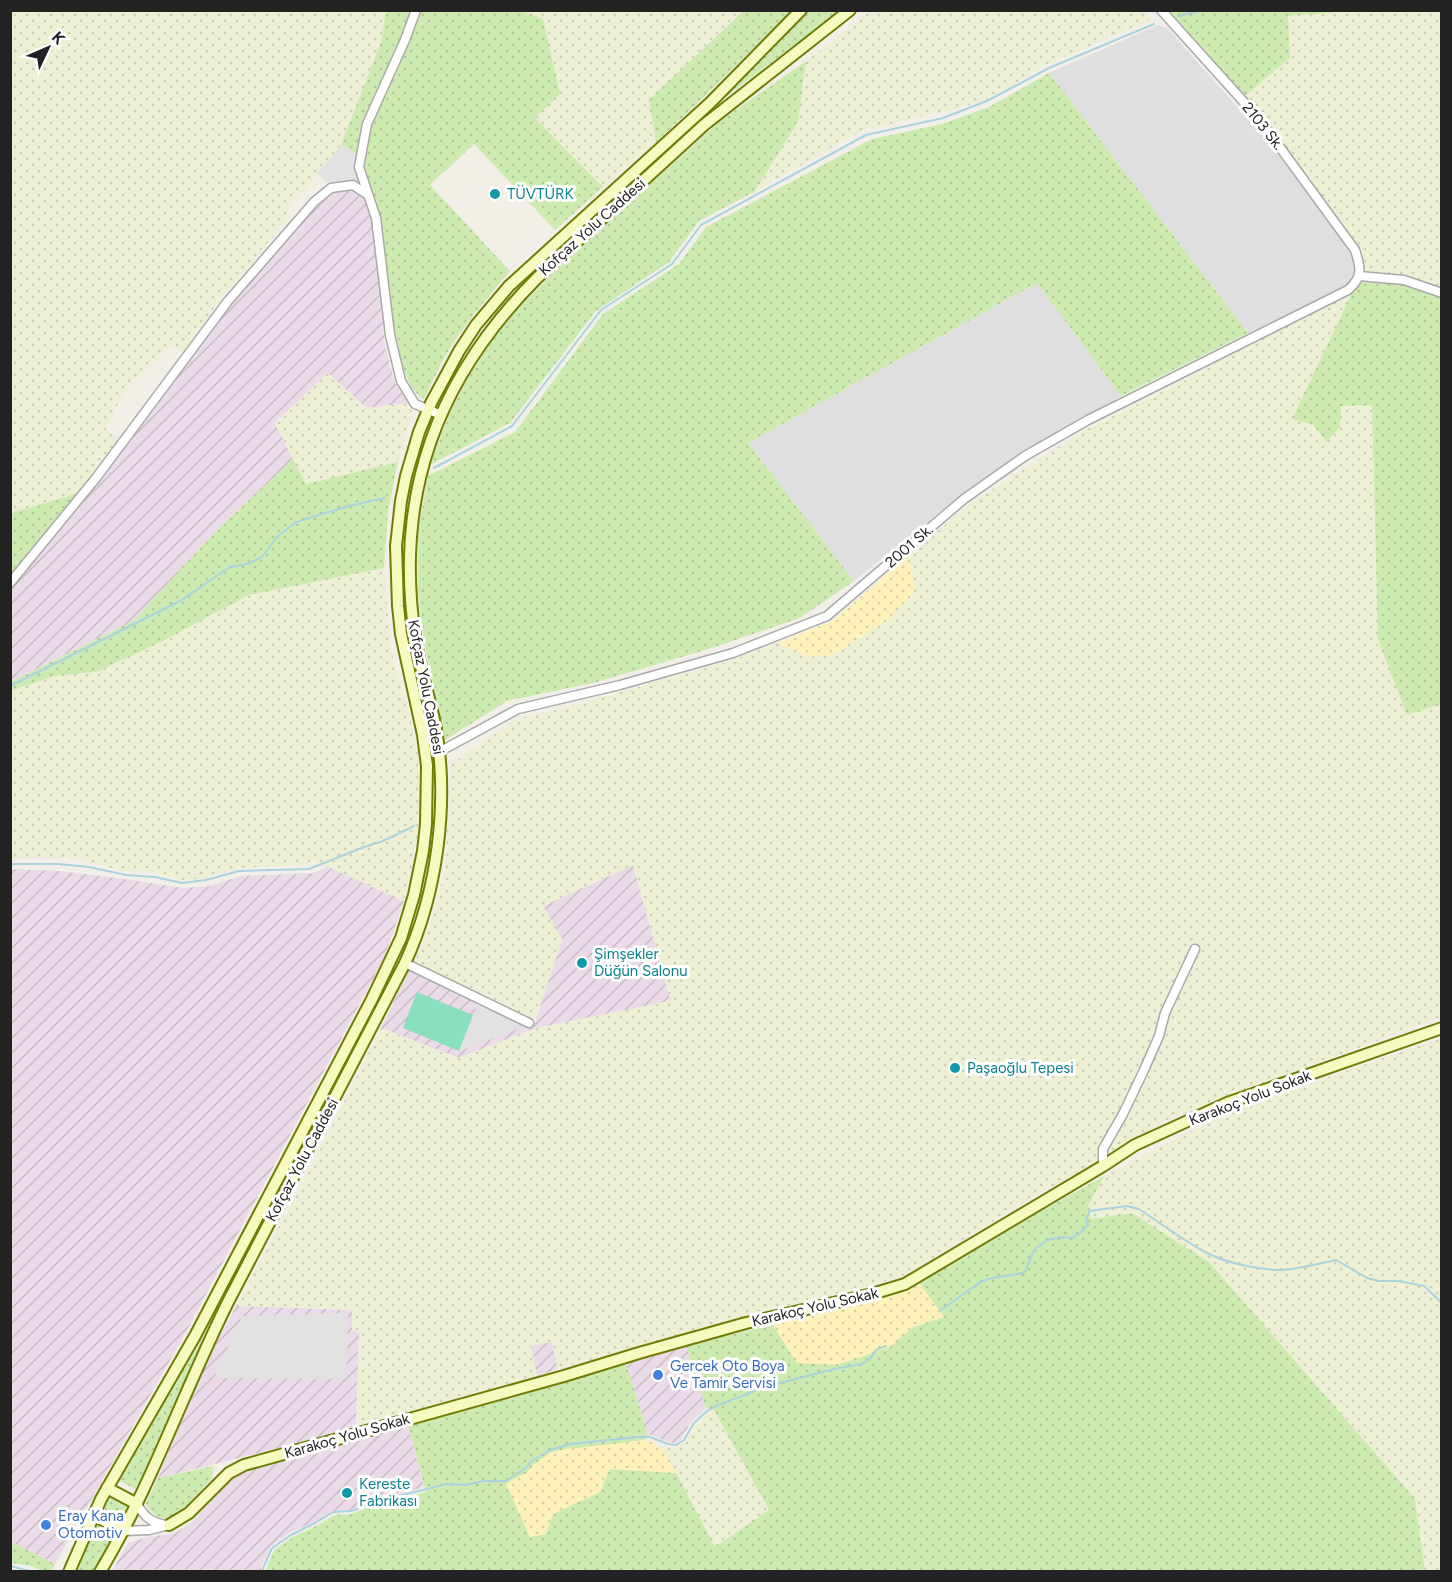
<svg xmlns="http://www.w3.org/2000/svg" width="1452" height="1582" viewBox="0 0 1452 1582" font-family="Figtree,sans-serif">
  <defs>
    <pattern id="industrial-furrows" width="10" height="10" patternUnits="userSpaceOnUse" patternTransform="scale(1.5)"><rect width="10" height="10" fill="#ebdbe8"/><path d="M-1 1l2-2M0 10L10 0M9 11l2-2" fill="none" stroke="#c9bcc7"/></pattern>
    <pattern id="farmland-dots" width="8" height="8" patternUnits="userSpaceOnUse" patternTransform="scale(1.5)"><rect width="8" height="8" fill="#eef0d5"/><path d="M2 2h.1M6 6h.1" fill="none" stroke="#ccceb7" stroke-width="1.8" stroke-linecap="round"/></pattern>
    <pattern id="grass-dots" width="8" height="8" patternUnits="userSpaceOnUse" patternTransform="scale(1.5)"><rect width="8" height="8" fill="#cdebb0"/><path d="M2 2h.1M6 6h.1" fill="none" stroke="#b0c997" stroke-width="1.8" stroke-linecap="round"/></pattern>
    <pattern id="sand-dots" width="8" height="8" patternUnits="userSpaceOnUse" patternTransform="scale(1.5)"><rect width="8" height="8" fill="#fff1ba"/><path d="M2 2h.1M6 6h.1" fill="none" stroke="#dacea0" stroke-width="1.8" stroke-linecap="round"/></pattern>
  </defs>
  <rect width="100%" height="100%" fill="#f2efe9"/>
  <g fill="#e0dfdf">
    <path d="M1158 25 1167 28 1280 155 1352 253 1356 267 1353 278 1347 287 1248 333 1049 73Z"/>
    <path d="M1037 283 1121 396 1018 456 966 491 854 581 748 443Z"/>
  </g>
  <g fill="url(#industrial-furrows)">
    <path d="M353 190 366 199 373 219 385 347 395 383 408 403 366 408 328 373 275 423 293 459 217 530 133 621 11 682V588L53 537 231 302 312 211 334 193Z"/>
    <path d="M633 865 670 999 665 1002 533 1029 459 1058 381 1028 409 970 533 1028 562 940 543 906Z"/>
    <path d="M329 867 404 901 385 956 185 1334 55 1564 11 1542 10 869 60 871 118 878 184 888 209 886 241 876 313 873Z"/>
    <path d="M236 1306 352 1310V1330L359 1333 356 1429 158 1478 203 1369Z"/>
    <path d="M552 1341 558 1369 537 1376 530 1346Z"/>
    <path d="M686 1345 706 1408 691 1422 681 1439 675 1443 668 1442 648 1434 626 1364Z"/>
    <path d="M408 1425 424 1487 369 1503 351 1510 333 1511 314 1523 291 1532 271 1546 261 1567V1571H112L128 1543 147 1537 175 1533 191 1523 224 1487 237 1476 257 1468Z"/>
  </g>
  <g fill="url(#farmland-dots)">
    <path d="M1142 10 1153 19 1045 65 987 101 861 131 754 192 798 122 806 61 871 11Z"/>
    <path d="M1349 10 1441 11V293L1359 276 1355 250 1357 244 1263 119 1244 97 1290 58 1287 16Z"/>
    <path d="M11 11H386L381 42 341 145 317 174 314 176 311 184 289 207V218L222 297 184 350 171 345 126 388 106 428 117 441 78 493 11 513Z"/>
    <path d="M521 11H741L650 100 656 142 603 187 535 118Z"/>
    <path d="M1352 293 1293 419 1312 424 1327 442 1340 427 1341 406 1372 405 1378 640 1407 715 1441 704V1017L1169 1119 1105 1158 1106 1148 1124 1116 1161 1037 1165 1017 1198 948 1197 942 1192 949 1161 1013 1156 1040 1121 1114 1100 1149 1097 1162 1024 1202 906 1275 863 1288 789 1305 558 1369 552 1342 531 1346 537 1376 358 1429 359 1333 352 1330V1310L236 1306 309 1171 381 1028 459 1058 533 1029 665 1002 670 999 633 865 543 906 562 939 536 1018H526L414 964 429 927 445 871 450 765 517 719 567 707 733 660 778 643 808 657 833 655 890 618 915 591 909 555 970 504 1085 430 1174 386 1258 340Z"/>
    <path d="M328 373 366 408 408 403 412 412 398 462 306 484 275 423Z"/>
    <path d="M384 568 391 650 417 744 420 781V823L409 881 404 901 313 860 304 865 238 868 207 878 182 880 148 871H121L80 860 40 857 11 859 10 691 54 676 96 672 161 642 249 595Z"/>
    <path d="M1441 1038V1571H1425L1415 1499 1091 1219 1088 1208 1104 1176 1230 1111Z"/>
    <path d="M713 1409 769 1511 715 1547 661 1447 674 1448 686 1442 696 1425 707 1412Z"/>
  </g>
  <g fill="url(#grass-dots)">
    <path d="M386 11H413L403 40 378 87 365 122 359 155 341 145 381 42Z"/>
    <path d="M420 11H521L543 19 560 94 535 118 603 187 555 230 474 144 430 185 510 271C490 295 469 319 452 345 441 362 433 381 424 399 390 381 387 259 380 221 377 206 361 177 362 164 365 133 379 106 392 78 402 56 411 33 420 11Z"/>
    <path d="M743 11H791L704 97 656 142 649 100Z"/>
    <path d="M810 11H840L719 102Z"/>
    <path d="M1169 11H1349L1288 16 1290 58 1244 97Z"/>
    <path d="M806 61 798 122 754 192 699 221 669 262 596 311 510 423 430 465 451 410 468 378 493 338 523 303 570 257 720 121Z"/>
    <path d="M1049 73 1248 333 1121 396 1037 283 748 443 854 581 800 618 709 649 593 683 507 701 445 740 425 648 418 594V532L428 476 515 432 603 314 679 264 706 227 872 139 942 124 989 107Z"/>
    <path d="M1359 282 1404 284 1441 297V704L1407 715 1378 640 1372 405 1341 406 1340 427 1327 442 1312 424 1292 419 1352 293Z"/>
    <path d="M293 459 306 484 398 462 388 511 384 568 249 595 161 642 96 672 54 676 11 691V682L133 621 217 530Z"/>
    <path d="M78 493 11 578V513Z"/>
    <path d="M1104 1176 1088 1207 1091 1219 1132 1213 1209 1262 1415 1499 1425 1571 265 1572 274 1550 293 1537 318 1525 334 1515 352 1514 368 1507 426 1492 408 1425 626 1364 648 1434 645 1440 580 1448H571L534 1464 529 1471 507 1484 530 1537 546 1534 553 1514 599 1492 610 1469 676 1473 715 1547 769 1510 714 1410 706 1408 686 1345 773 1325 797 1363 890 1347 913 1327 944 1317 919 1283 1004 1232Z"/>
    <path d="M202 1339 138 1490 117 1480Z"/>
    <path d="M213 1466 212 1478 180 1513 166 1519 157 1517 148 1508 146 1503 158 1478Z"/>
    <path d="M115 1495 129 1502 130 1506 125 1517C106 1527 96 1503 115 1495Z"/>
    <path d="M96 1525 116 1535 94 1571 76 1572Z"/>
    <path d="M11 1542 55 1564 52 1571H42L32 1566 11 1563Z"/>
  </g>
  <g fill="url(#sand-dots)">
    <path d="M909 555 915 591 890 618 833 655 808 657 778 643 834 620Z"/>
    <path d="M919 1283 944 1317 913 1327 890 1347 837 1365 797 1363 773 1325C823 1313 873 1305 919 1283Z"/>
    <path d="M645 1440C664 1445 666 1457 676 1473L610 1469 600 1492 553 1514 546 1534 530 1537 506 1484 529 1471 534 1464 552 1452 571 1448H580Z"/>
  </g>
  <path fill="#88e0be" d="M417 992 473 1015 459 1051 403 1028Z"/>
  <g fill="#e2e2e2">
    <path d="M341 145 359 155 365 191 333 186 317 174Z"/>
    <path d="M478 1004 526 1026 459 1051Z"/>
    <path d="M348 1313 346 1379 214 1378 242 1316Z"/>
  </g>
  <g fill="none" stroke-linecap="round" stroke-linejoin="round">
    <g stroke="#aad3df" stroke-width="2">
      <path d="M1179 16 1202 10"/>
      <path d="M434 468 512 426 601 310 672 264 701 225 866 135 943 118 987 101 1049 68 1154 24"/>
      <path d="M10 686 180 601 230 567 247 564 262 557 277 537 296 522 349 506 385 498"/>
      <path d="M10 864H58L89 867 126 875 155 877 182 883 206 880 239 871 309 869 364 847 383 841 414 826"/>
      <path d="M940 1310C955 1302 968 1289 983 1281 996 1275 1012 1277 1025 1272L1034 1250 1047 1240 1062 1237 1072 1238 1080 1233 1088 1225 1086 1218 1090 1211 1127 1206 1139 1209C1162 1224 1185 1242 1209 1254 1227 1263 1257 1269 1277 1270 1297 1270 1316 1264 1336 1260L1367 1278 1379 1281H1399L1424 1286 1442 1303"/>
      <path d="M10 1566 33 1572"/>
      <path d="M263 1572V1568L272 1548 291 1535 315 1523 333 1512 351 1511 368 1505 390 1498 447 1484 465 1485 484 1481H506L527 1467 530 1462 550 1450 570 1444 638 1437H650L668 1444 676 1445 684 1440 694 1423 707 1411 716 1406 765 1387 834 1369 862 1364 871 1358 876 1350 886 1346"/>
    </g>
    <defs>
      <g id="street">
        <path d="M416 10 405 40 367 124 359 167 376 218 390 335 401 381 415 404 441 415"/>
        <path d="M1359 276 1404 280 1442 293"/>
        <path d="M10 583 96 478 228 301 314 202 331 188 353 185 368 195"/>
        <path d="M439 752 518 709 620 685 733 653 827 616 964 499 1025 456 1088 420 1348 290C1363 277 1361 268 1355 250L1260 120 1161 10"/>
        <path d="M405 963 529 1023"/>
        <path d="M1103 1166V1149L1123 1114 1144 1070 1159 1036 1165 1013 1195 949"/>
        <path d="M137 1504C144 1516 151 1523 166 1525"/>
        <path d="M124 1531 149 1530 169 1525"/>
      </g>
      <g id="secondary">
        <path d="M107 1488 137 1504"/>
        <path d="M93 1515 124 1531"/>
        <path d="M169 1525 189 1513 229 1473 244 1465 564 1376 639 1353 746 1323 872 1294 905 1284 1103 1166 1135 1145 1227 1103 1442 1028"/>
        <path d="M69 1572 101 1499 195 1336 371 1001 401 938 414 895 423 851 426 824 427 766 423 735 401 634 398 606 396 546 401 501 406 476 419 432 431 403 459 351 476 325 509 286 710 103 801 10"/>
        <path d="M100 1572C152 1485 184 1390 229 1300L405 963C437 894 449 804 436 729 430 697 419 667 415 636 394 494 437 379 537 278L704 125 850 10"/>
      </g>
    </defs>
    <use href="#street" stroke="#a9a9a9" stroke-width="11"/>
    <use href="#secondary" stroke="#707d05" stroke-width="14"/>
    <use href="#street" stroke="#fff" stroke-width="8"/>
    <use href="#secondary" stroke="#f7fabf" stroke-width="10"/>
  </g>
  <g fill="#0f9aa8" stroke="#fff" stroke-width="2">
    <circle cx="495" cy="194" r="6"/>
    <circle cx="582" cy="963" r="6"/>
    <circle cx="955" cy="1068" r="6"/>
    <circle cx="347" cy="1493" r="6"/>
  </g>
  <g fill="#3f7fe0" stroke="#fff" stroke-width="2">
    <circle cx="658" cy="1375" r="6"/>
    <circle cx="46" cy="1525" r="6"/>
  </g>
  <g text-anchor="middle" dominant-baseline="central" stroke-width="6" stroke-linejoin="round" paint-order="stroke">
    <g font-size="15" fill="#222" stroke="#fff">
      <text transform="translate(1263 126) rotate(51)">2103 Sk.</text>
      <text transform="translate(592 227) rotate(-42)">Kofçaz Yolu Caddesi</text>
      <text transform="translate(909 546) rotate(-41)">2001 Sk.</text>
      <text transform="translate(426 687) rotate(79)">Kofçaz Yolu Caddesi</text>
      <text transform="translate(1250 1098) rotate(-21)">Karakoç Yolu Sokak</text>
      <text transform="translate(302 1160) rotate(-62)">Kofçaz Yolu Caddesi</text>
      <text transform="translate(815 1307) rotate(-13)">Karakoç Yolu Sokak</text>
      <text transform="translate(347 1436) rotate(-16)">Karakoç Yolu Sokak</text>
    </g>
    <g font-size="15" fill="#0d838f" stroke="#fff" text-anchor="start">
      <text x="507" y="194">TÜVTÜRK</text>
      <text x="594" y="954">Şimşekler<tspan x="594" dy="17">Düğün Salonu</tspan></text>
      <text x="967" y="1068">Paşaoğlu Tepesi</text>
      <text x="359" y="1484">Kereste<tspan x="359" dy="17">Fabrikası</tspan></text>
    </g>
    <g font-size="15" fill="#366cbe" stroke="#fff" text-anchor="start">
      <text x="670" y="1366">Gercek Oto Boya<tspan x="670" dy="17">Ve Tamir Servisi</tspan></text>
      <text x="58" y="1516">Eray Kana<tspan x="58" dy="17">Otomotiv</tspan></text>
    </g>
  </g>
  <rect width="1452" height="1582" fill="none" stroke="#222222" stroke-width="24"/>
  <g transform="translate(48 48) rotate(46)" stroke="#ffffff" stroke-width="4.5" paint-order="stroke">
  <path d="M0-4.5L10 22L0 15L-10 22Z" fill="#222222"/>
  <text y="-9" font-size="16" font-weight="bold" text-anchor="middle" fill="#222222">K</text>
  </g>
</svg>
